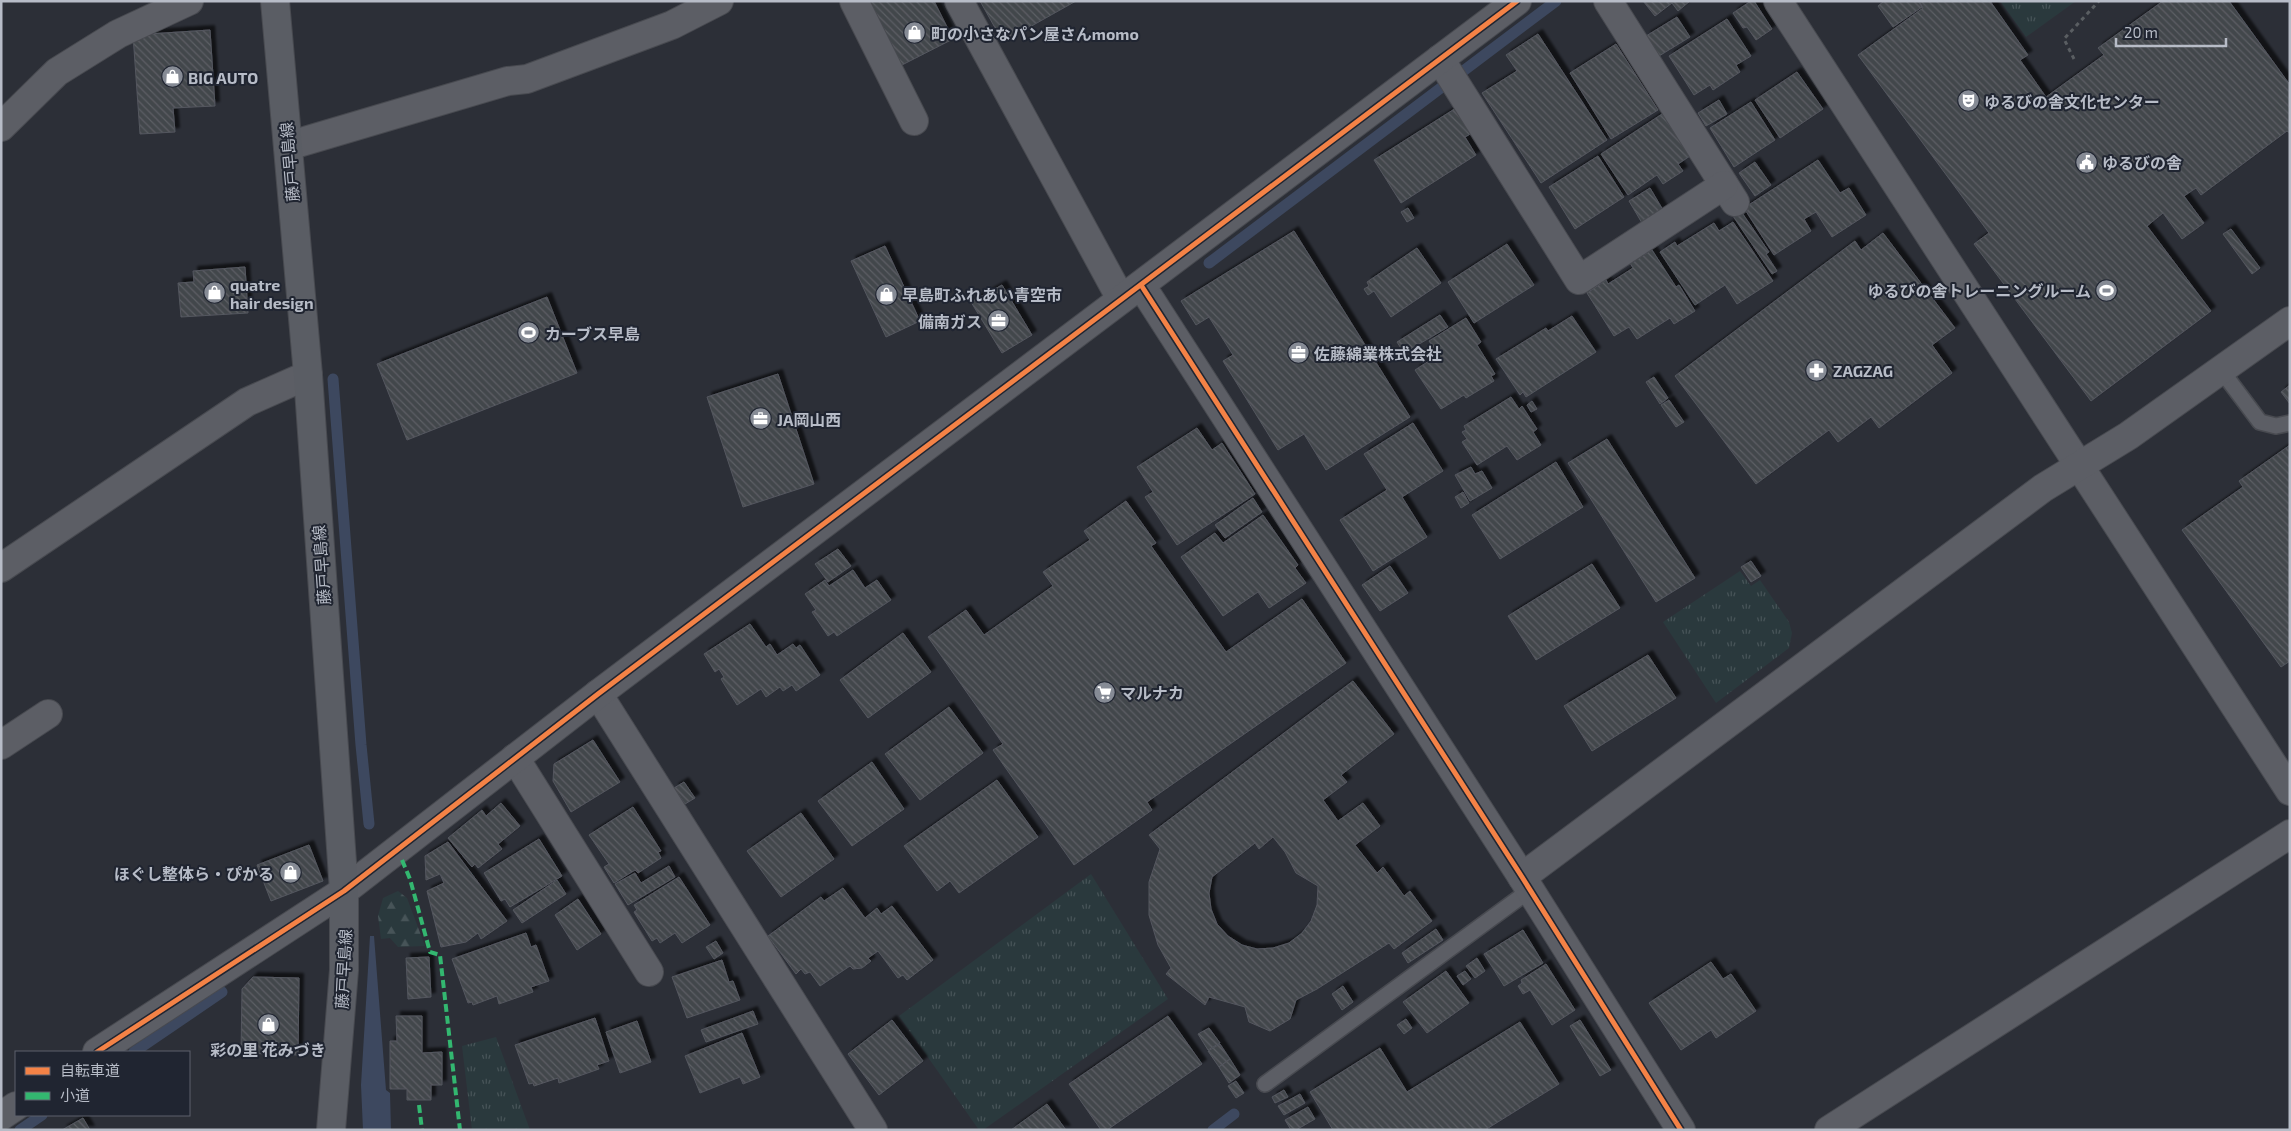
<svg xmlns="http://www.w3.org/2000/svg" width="2291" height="1131" viewBox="0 0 2291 1131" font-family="'Exo 2','Noto Sans JP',sans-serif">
  <defs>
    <pattern id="grass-tufts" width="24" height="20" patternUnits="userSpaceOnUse" patternTransform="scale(1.25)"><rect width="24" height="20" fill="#2a393d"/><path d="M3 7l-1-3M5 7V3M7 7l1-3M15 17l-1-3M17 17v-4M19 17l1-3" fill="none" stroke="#475458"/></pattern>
    <pattern id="forest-firs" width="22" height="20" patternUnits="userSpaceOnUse" patternTransform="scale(1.25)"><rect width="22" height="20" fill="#2a393d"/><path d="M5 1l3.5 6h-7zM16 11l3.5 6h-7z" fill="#475458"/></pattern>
    <pattern id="building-back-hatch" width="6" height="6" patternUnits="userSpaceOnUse" patternTransform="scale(1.25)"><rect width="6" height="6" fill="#43464c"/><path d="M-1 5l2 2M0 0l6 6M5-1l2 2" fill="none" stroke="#5c5f64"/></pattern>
    <filter id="shadow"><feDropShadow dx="4.5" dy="-4.5" stdDeviation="1" flood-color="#0009"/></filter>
  </defs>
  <rect width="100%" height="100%" fill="#2c2f37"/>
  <g fill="url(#grass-tufts)">
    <path d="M2000 1H2076L2026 37Z"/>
    <path d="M1740 571 1751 586 1760 580 1789 622 1792 633 1789 648 1716 703 1663 622Z"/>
    <path d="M1091 874 1168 999 983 1130H979L899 1016Z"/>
    <path d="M496 1037 530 1130H472L462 1046Z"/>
  </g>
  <path fill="url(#forest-firs)" d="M398 891 407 898 425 946 398 947 390 938 381 939 378 916 383 898Z"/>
  <path fill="#3d485f" d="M370 936H374L386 1090 390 1093 391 1130H363L361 1085Z"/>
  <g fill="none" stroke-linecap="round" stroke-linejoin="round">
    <g stroke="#3d485f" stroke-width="11">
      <path d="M1209 263 1556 1"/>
      <path d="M333 379 361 745 369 824"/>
      <path d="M134 1052 222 992"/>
      <path d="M20 1130 42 1115"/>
      <path d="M1213 1130 1234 1114"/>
    </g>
  </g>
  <g fill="url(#building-back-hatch)" stroke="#54575f" fill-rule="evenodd" filter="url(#shadow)">
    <path d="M868 1H934L953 39 900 66Z"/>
    <path d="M980 1H1076L1003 42Z"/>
    <path d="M1643 1H1690L1678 11 1672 3 1655 16Z"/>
    <path d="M1751 1H1754L1772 29 1756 40 1747 27 1743 28 1733 13Z"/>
    <path d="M1884 1H1918L1922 7 1893 27 1878 6Z"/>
    <path d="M1919 1H1990L2028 55 2020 60 2046 97 2104 55 2098 48 2163 1H2229L2290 85V133L2287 131 2201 195 2196 188 2184 196 2204 223 2182 239 2163 213 2147 226 2211 311 2091 401 1974 244 1989 233 1858 55 1923 8Z"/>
    <path d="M1677 17 1690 37 1659 56 1646 36Z"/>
    <path d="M1727 19 1751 56 1736 65 1740 72 1713 90 1710 85 1694 95 1669 56Z"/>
    <path d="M210 30 215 106 173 108 175 132 140 134 133 35Z"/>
    <path d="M1538 34 1607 140 1541 183 1482 93 1517 71 1506 55Z"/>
    <path d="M1616 44 1658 110 1611 139 1570 73Z"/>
    <path d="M1797 72 1823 109 1780 138 1755 100Z"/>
    <path d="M1719 100 1727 114 1706 126 1698 113Z"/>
    <path d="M1751 102 1775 140 1734 167 1710 128Z"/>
    <path d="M1456 108 1472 133 1465 137 1476 155 1401 203 1374 160Z"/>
    <path d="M1662 114 1690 156 1678 164 1683 171 1663 184 1657 175 1628 195 1601 154Z"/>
    <path d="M1598 156 1624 197 1575 229 1549 187Z"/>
    <path d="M1818 160 1840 193 1849 188 1866 215 1832 237 1816 212 1804 219 1811 231 1774 255 1744 208Z"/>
    <path d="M1755 162 1771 185 1755 196 1739 173Z"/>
    <path d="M1650 188 1663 210 1642 223 1629 201Z"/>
    <path d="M1738 207 1769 252 1766 254 1777 271 1772 274 1731 213Z"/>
    <path d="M1408 208 1414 218 1407 222 1401 212Z"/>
    <path d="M1733 222 1773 281 1737 304 1725 285 1695 305 1660 252 1675 242 1677 246 1714 223 1719 231Z"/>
    <path d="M2231 229 2260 268 2252 274 2223 234Z"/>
    <path d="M1294 231 1410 417 1326 470 1304 434 1278 450 1223 361 1233 355 1209 317 1196 325 1181 301Z"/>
    <path d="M1883 233 1955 328 1932 345 1952 373 1879 428 1871 417 1838 442 1829 430 1756 484 1675 376 1855 241 1861 250Z"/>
    <path d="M1507 244 1534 285 1474 323 1448 282Z"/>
    <path d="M885 246 920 321 886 337 851 261Z"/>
    <path d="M1417 248 1441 283 1391 317 1374 291 1368 295 1364 289 1369 286 1367 282Z"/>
    <path d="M1652 250 1676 287 1679 285 1695 311 1674 324 1670 318 1637 339 1629 327 1614 336 1587 293 1606 280 1608 284 1633 268 1630 263Z"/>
    <path d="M245 267 248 313 181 317 178 283 194 282 193 271Z"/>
    <path d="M1002 285 1032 335 1002 353 971 302Z"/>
    <path d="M547 297 577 373 407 440 377 364Z"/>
    <path d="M1440 315 1448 327 1404 353 1397 342Z"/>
    <path d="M1572 316 1596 352 1526 397 1523 392 1520 395 1496 359 1546 328 1548 331Z"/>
    <path d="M1466 318 1481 342 1477 345 1495 374 1491 376 1494 381 1466 398 1464 395 1441 409 1415 370 1438 355 1429 341Z"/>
    <path d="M778 374 814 484 743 507 707 397Z"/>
    <path d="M1654 377 1668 398 1660 404 1646 382Z"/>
    <path d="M2290 385V404L2281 392Z"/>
    <path d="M1511 397 1519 409 1522 406 1537 429 1533 432 1541 445 1517 460 1507 446 1477 465 1462 442 1467 439 1462 432 1466 430 1464 426Z"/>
    <path d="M1669 400 1684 422 1676 427 1661 405Z"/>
    <path d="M1532 401 1537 409 1531 412 1527 405Z"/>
    <path d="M1413 423 1443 471 1402 497 1427 537 1373 571 1340 520 1387 490 1364 454Z"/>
    <path d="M1197 428 1212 450 1222 443 1255 494 1177 545 1145 497 1153 492 1137 467Z"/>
    <path d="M1607 439 1695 578 1656 602 1568 463Z"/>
    <path d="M2290 445V661L2281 667 2182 530 2243 487 2239 481Z"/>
    <path d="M1556 462 1583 507 1500 559 1472 515Z"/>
    <path d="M1471 467 1475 474 1482 471 1492 488 1470 501 1455 475Z"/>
    <path d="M1463 492 1469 503 1461 508 1455 497Z"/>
    <path d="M1253 498 1262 512 1225 538 1215 525Z"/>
    <path d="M1126 501 1156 543 1151 546 1226 652 1302 599 1346 663 1147 802 1152 810 1074 865 993 750 1003 744 928 637 966 610 984 635 1053 586 1043 572 1090 540 1084 531Z"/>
    <path d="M1263 515 1298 565 1295 568 1306 583 1269 608 1258 592 1223 616 1181 557 1215 533 1223 543Z"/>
    <path d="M838 549 851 566 828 582 815 564Z"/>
    <path d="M1751 561 1761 576 1751 582 1741 567Z"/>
    <path d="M1592 564 1620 608 1536 660 1508 616Z"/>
    <path d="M1390 566 1408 593 1380 611 1362 585Z"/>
    <path d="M853 570 865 588 877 580 891 600 837 636 834 632 828 636 812 612 816 610 805 594 825 580 829 586Z"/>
    <path d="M750 624 766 647 770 644 777 655 793 644 796 648 800 645 820 675 796 691 792 685 783 691 780 687 766 697 761 689 737 705 721 679 724 677 719 669 715 672 704 654Z"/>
    <path d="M903 633 931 672 868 718 840 680Z"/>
    <path d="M1648 655 1676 698 1592 751 1564 706Z"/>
    <path d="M1353 681 1394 734 1341 775 1347 782 1323 800 1338 821 1363 803 1380 826 1355 845 1377 873 1383 867 1404 896 1410 891 1432 921 1394 949 1389 943 1317 989 1296 1000 1290 1019 1270 1031 1249 1022 1245 1007 1209 997 1205 1005 1166 974 1171 968 1158 945 1149 915V882L1160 849 1149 835ZM1273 837 1285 852 1296 873 1318 886 1317 905 1311 921 1302 933 1289 943 1273 948 1257 949 1242 945 1228 936 1217 924 1211 909 1209 893 1212 877 1255 843 1259 849Z"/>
    <path d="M949 707 983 753 920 800 885 754Z"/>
    <path d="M593 740 620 782 571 812 553 781 554 764Z"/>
    <path d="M872 762 904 809 852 846 818 801Z"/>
    <path d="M997 780 1038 837 959 893 950 881 937 891 904 846Z"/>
    <path d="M684 782 695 798 685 804 674 788Z"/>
    <path d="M501 803 520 826 498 844 502 849 478 868 475 864 472 867 448 838 482 810 486 816Z"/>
    <path d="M633 807 661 851 658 852 661 858 638 873 635 870 614 883 604 867 609 864 589 835Z"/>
    <path d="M801 813 834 859 781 897 747 851Z"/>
    <path d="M539 839 562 876 510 907 505 899 501 901 484 873Z"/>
    <path d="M448 842 507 921 481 939 478 933 466 942 441 947 427 891 444 883 440 874 426 880 425 856Z"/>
    <path d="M309 845 323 881 271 901 257 865Z"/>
    <path d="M669 866 675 877 628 905 615 884 635 873 641 883Z"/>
    <path d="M679 877 710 925 682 943 675 933 660 943 657 938 652 941 634 912 637 910 634 905Z"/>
    <path d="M557 880 566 894 522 923 513 910Z"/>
    <path d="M843 888 865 918 877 908 881 914 892 906 933 960 907 980 903 975 898 978 878 951 868 958 871 961 862 968 853 969 850 966 820 986 810 972 805 974 801 969 796 974 768 936 821 897 824 901Z"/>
    <path d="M578 899 601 934 577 950 555 915Z"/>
    <path d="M1436 929 1443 940 1408 963 1402 953Z"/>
    <path d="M1523 930 1543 963 1504 986 1484 954Z"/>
    <path d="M526 933 531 947 536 945 549 981 531 987 533 992 499 1004 497 996 473 1005 472 1002 468 1003 452 959Z"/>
    <path d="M716 941 723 953 714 959 706 947Z"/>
    <path d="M429 957 431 997 408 999 406 958Z"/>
    <path d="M1477 958 1485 971 1475 978 1466 966Z"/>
    <path d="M722 960 729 982 733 981 740 1000 687 1018 672 977Z"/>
    <path d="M1711 962 1723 979 1731 974 1756 1011 1716 1038 1711 1030 1681 1050 1649 1003Z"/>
    <path d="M1546 964 1575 1010 1552 1025 1530 990 1523 994 1518 986 1522 983 1521 980Z"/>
    <path d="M1446 971 1469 1003 1427 1033 1403 1002Z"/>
    <path d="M1465 971 1471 979 1463 985 1457 976Z"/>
    <path d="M253 977 299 978 298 1055 241 1053 242 989Z"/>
    <path d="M1343 986 1353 1002 1342 1010 1332 994Z"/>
    <path d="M753 1011 758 1024 706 1042 701 1030Z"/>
    <path d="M396 1016H422V1053L442 1052V1085H431V1100H407V1089H390V1041H397Z"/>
    <path d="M1168 1016 1202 1064 1107 1130H1101L1069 1084Z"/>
    <path d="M595 1018 609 1061 597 1065 599 1069 559 1083 558 1078 534 1086 533 1083 529 1084 515 1045Z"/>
    <path d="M1406 1019 1412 1028 1404 1034 1397 1025Z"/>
    <path d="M892 1020 923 1061 879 1095 848 1054Z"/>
    <path d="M1580 1020 1611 1070 1600 1076 1570 1026Z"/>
    <path d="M637 1021 651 1062 620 1073 606 1032Z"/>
    <path d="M1520 1022 1559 1084 1485 1130H1333L1310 1092 1380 1048 1407 1092Z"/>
    <path d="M1209 1028 1220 1043 1208 1050 1198 1034Z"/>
    <path d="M742 1033 760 1077 743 1084 740 1077 700 1093 685 1056Z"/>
    <path d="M1220 1044 1230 1059 1219 1067 1208 1051Z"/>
    <path d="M1230 1059 1240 1075 1229 1083 1219 1067Z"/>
    <path d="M1236 1081 1244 1093 1236 1098 1228 1086Z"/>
    <path d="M1284 1090 1288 1097 1275 1103 1272 1097Z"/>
    <path d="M1300 1094 1305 1103 1284 1115 1278 1106Z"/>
    <path d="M1047 1104 1066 1130H1011Z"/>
    <path d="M1308 1107 1315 1119 1296 1130H1291L1285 1120Z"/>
    <path d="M83 1118 90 1130H62Z"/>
  </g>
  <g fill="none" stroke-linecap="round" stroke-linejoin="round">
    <defs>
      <g id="service">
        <path d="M2221 370 2260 422 2276 426 2290 423"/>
        <path d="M1265 1084 1530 890"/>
      </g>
      <g id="minor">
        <path d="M854 1 914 121"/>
        <path d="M959 1 1121 299"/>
        <path d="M1608 1 1735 202"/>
        <path d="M1778 1 2290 791"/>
        <path d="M1440 59 1579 280 1724 185"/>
        <path d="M1 127 57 72 118 34 189 1"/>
        <path d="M288 146 508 81 527 79 672 25 719 1"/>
        <path d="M1141 285 1522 877 1681 1130"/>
        <path d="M1 568 247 402 308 375"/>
        <path d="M598 694 873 1130"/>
        <path d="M1 745 48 714"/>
        <path d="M515 758 649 972"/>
        <path d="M97 1052 344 891 598 694 1517 1"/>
        <path d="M1 1116 16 1106"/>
      </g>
      <g id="tertiary">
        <path d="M1522 877 2043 488 2128 436 2290 321"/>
        <path d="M1829 1130 2290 834"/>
      </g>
      <path id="secondary" d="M275 1 308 375 344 891V970L331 1130"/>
    </defs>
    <use href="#service" stroke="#484a50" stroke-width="18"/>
    <use href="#minor" stroke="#484a50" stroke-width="30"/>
    <use href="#tertiary" stroke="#484a50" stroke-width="30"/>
    <use href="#secondary" stroke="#484a50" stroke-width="30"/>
    <path stroke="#5a5e62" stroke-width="3" stroke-dasharray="4 4" stroke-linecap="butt" d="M2074 59 2064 39 2099 1"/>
    <use href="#service" stroke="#5c5e65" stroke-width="15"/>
    <use href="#minor" stroke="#5c5e65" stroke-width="28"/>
    <use href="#tertiary" stroke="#5c5e65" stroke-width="28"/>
    <use href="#secondary" stroke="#5a5d64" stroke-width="28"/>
    <g stroke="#33b770" stroke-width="4" stroke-dasharray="8 4" stroke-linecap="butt">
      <path d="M402 860 410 879 430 952 440 955 460 1130"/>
      <path d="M419 1105 422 1130"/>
    </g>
    <defs>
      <g id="cycleway">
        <path d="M1141 285 1522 877 1681 1130"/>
        <path d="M97 1052 344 891 598 694 1517 1"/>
      </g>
    </defs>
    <use href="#cycleway" stroke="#202531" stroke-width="8"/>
    <use href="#cycleway" stroke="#f48246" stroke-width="5"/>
  </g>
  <defs>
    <symbol id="shop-disc" viewBox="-11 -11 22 22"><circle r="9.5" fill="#868b95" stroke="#202531"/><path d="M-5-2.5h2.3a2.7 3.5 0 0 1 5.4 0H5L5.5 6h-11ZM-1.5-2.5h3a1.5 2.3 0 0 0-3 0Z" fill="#fff"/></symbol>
    <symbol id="theatre-disc" viewBox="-11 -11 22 22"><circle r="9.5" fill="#868b95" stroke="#202531"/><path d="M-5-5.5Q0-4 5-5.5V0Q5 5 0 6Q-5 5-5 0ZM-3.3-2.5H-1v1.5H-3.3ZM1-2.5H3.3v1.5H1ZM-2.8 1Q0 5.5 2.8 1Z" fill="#fff"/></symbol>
    <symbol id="civic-disc" viewBox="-11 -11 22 22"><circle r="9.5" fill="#868b95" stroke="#202531"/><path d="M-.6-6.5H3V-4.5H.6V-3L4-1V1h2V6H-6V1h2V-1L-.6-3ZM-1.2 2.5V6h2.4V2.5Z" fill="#fff"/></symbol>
    <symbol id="stadium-disc" viewBox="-11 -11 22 22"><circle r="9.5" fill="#868b95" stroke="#202531"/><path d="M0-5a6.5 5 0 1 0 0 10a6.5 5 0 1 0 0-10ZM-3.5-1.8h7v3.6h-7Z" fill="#fff"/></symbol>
    <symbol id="office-disc" viewBox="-11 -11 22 22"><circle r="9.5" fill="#868b95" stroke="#202531"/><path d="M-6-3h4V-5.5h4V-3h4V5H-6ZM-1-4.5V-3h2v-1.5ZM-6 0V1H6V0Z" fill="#fff"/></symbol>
    <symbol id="pharmacy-disc" viewBox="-11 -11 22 22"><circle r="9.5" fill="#868b95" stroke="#202531"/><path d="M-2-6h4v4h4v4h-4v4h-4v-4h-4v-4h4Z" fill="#fff"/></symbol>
    <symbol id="supermarket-disc" viewBox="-11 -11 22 22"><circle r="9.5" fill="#868b95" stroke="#202531"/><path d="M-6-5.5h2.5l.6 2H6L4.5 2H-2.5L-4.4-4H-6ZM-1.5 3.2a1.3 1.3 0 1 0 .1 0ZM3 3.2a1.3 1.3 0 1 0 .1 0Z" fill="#fff"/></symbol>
  </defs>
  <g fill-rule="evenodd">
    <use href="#shop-disc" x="902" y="20" width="25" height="25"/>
    <use href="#shop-disc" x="160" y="64" width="25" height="25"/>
    <use href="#theatre-disc" x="1956" y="88" width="25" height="25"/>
    <use href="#civic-disc" x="2074" y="150" width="25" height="25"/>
    <use href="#stadium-disc" x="2094" y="278" width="25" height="25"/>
    <use href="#shop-disc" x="202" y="280" width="25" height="25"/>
    <use href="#shop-disc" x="874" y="282" width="25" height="25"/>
    <use href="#office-disc" x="986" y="308" width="25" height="25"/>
    <use href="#stadium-disc" x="516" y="320" width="25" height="25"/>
    <use href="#office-disc" x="1286" y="340" width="25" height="25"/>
    <use href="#pharmacy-disc" x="1804" y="358" width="25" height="25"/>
    <use href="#office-disc" x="748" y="406" width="25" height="25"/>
    <use href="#supermarket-disc" x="1092" y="680" width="25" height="25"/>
    <use href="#shop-disc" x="278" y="860" width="25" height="25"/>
    <use href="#shop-disc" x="256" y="1012" width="25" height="25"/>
  </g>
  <g text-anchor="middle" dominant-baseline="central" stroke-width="4" stroke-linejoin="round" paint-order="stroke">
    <g font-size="16" font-weight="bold" fill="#b7bcc7" stroke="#202531" text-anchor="start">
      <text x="931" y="33">町の小さなパン屋さんmomo</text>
      <text x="188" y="77">BIG AUTO</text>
      <text x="1984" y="101">ゆるびの舎文化センター</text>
      <text x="2102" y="162">ゆるびの舎</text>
      <text x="230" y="284">quatre<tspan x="230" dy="18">hair design</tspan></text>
      <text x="2091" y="290" text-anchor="end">ゆるびの舎トレーニングルーム</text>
      <text x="902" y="294">早島町ふれあい青空市</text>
      <text x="982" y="321" text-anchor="end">備南ガス</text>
      <text x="545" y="333">カーブス早島</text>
      <text x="1314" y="353">佐藤綿業株式会社</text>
      <text x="1833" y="370">ZAGZAG</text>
      <text x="777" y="419">JA岡山西</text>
      <text x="1120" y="692">マルナカ</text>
      <text x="274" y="873" text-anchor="end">ほぐし整体ら・ぴかる</text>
      <text x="268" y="1049" text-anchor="middle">彩の里 花みづき</text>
    </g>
    <g font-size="16" fill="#b7bcc7" stroke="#202531">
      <text transform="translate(289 162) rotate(-95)">藤戸早島線</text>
      <text transform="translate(321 565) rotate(-94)">藤戸早島線</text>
      <text transform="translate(343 969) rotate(-87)">藤戸早島線</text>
    </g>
  </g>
  <rect width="2291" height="1131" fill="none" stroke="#b7bcc7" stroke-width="5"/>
  <rect x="15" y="1051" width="175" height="65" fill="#202531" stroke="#5c616d"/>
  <rect x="25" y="1067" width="25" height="8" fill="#f48246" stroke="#5c616d"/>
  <text x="60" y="1076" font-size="15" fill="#b7bcc7">自転車道</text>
  <rect x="25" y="1092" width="25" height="8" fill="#33b770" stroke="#5c616d"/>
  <text x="60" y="1101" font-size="15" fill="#b7bcc7">小道</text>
  <path d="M2116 38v8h110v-8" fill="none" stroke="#b7bcc7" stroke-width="2.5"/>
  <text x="2124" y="38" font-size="15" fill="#b7bcc7" stroke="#202531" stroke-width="4" paint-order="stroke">20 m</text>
</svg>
